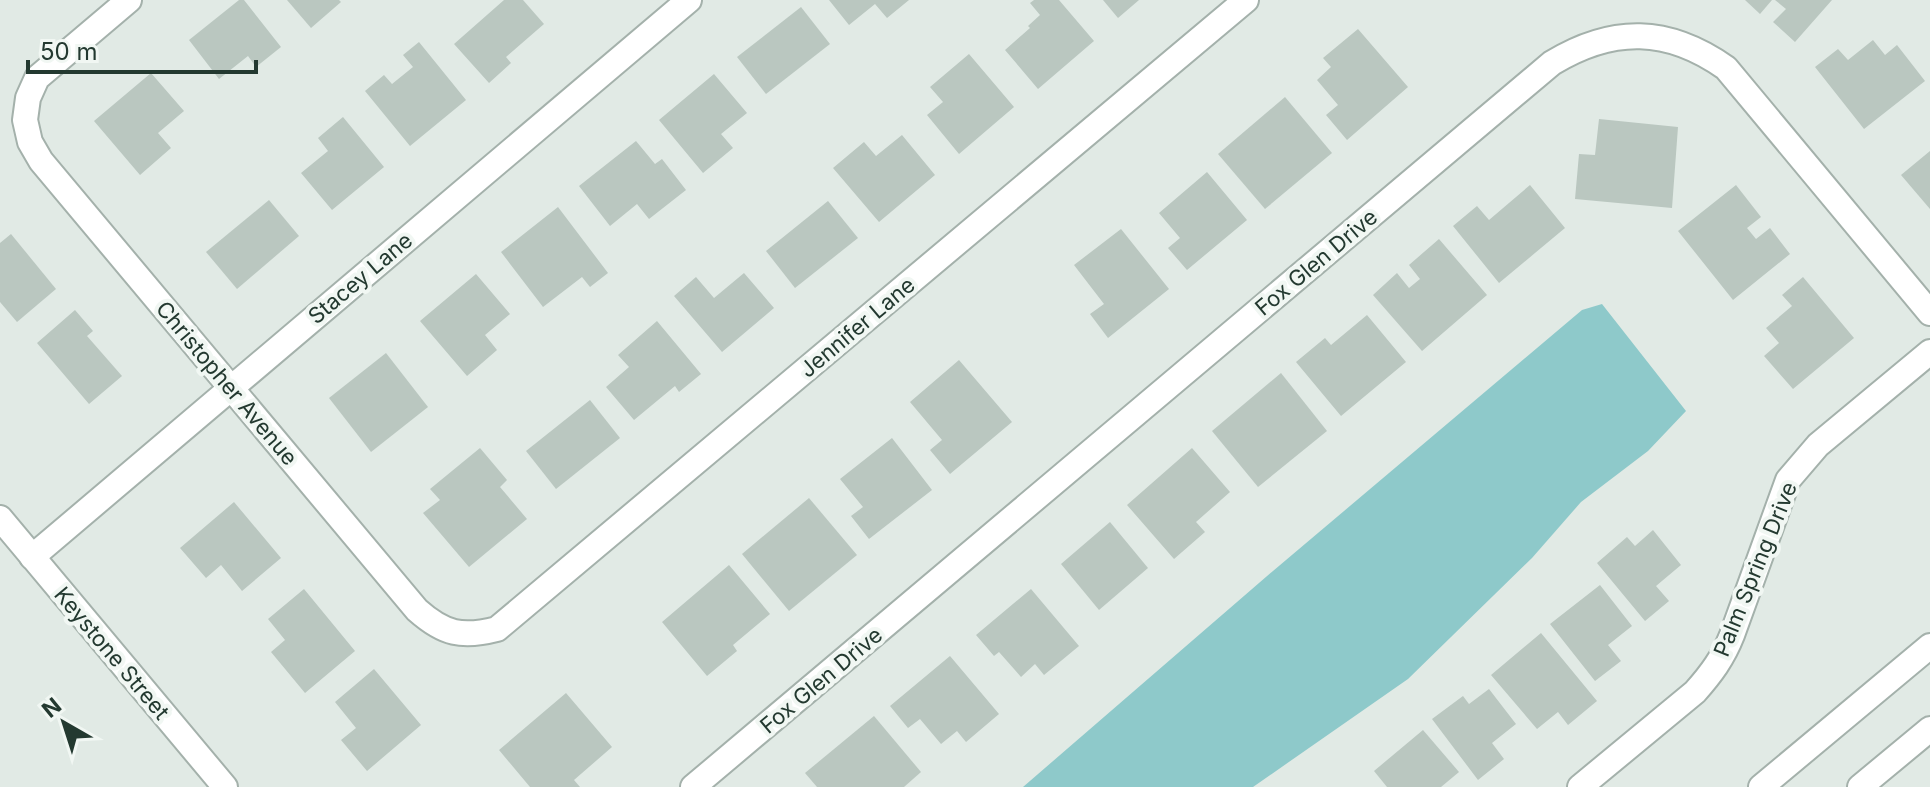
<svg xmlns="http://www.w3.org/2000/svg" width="1930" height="787" viewBox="0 0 1930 787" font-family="Inter,sans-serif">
  <rect width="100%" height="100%" fill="#e1eae5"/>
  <path fill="#8ec9ca" d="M1602 304 1686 411 1648 451 1581 502 1532 558 1408 679 1253 787H1023L1273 571 1582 310Z"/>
  <g fill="#bac7c0">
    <path d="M239 0H244L281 47 256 67 248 56 219 79 189 40Z"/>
    <path d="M287 0H339L341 2 311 28Z"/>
    <path d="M504 0H523L544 24 506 57 511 63 489 83 454 44Z"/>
    <path d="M829 0H909L887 18 875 4 849 25Z"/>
    <path d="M1034 0H1059L1094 41 1038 89 1005 50 1030 28 1028 26 1040 15 1030 3Z"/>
    <path d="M1103 0H1139L1118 18Z"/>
    <path d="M1745 0H1772L1760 14Z"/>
    <path d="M1775 0H1832L1795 42 1773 22 1786 9Z"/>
    <path d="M801 7 830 44 766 94 737 57Z"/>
    <path d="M1358 29 1408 87 1347 140 1326 115 1338 105 1317 80 1331 67 1323 58Z"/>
    <path d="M1873 40 1885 55 1897 45 1925 81 1864 129 1815 67 1838 49 1848 60Z"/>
    <path d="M419 42 466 100 410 146 365 91 384 75 392 84 413 67 403 55Z"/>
    <path d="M969 54 1014 107 959 154 927 115 943 102 930 87Z"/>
    <path d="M151 73 184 111 158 133 171 148 140 175 94 121Z"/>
    <path d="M714 74 747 113 721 134 733 148 703 173 659 120Z"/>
    <path d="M1285 97 1332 153 1265 209 1218 154Z"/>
    <path d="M343 117 384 167 332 210 301 173 328 151 318 138Z"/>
    <path d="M1599 119 1678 127 1672 208 1575 199 1579 154 1595 155Z"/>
    <path d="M902 135 935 175 879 222 833 168 864 142 876 156Z"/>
    <path d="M636 141 655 164 662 159 686 190 649 219 637 204 610 226 579 186Z"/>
    <path d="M1930 151V209L1901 175Z"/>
    <path d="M1207 172 1247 220 1187 270 1168 248 1180 238 1159 213Z"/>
    <path d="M1530 185 1565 228 1499 283 1453 226 1477 206 1489 220Z"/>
    <path d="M1736 185 1761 217 1747 228 1756 239 1770 228 1790 254 1733 300 1678 231Z"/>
    <path d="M269 200 299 236 237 289 206 252Z"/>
    <path d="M828 201 858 238 795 288 766 251Z"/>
    <path d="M558 207 608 273 590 287 582 277 543 307 501 252Z"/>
    <path d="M1121 229 1169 289 1108 338 1090 314 1104 304 1074 265Z"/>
    <path d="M11 234 56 289 17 322 0 302V243Z"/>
    <path d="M1439 239 1487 295 1422 351 1373 295 1397 273 1409 288 1420 279 1409 265Z"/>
    <path d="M744 273 774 308 722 352 674 296 696 277 714 298Z"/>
    <path d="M476 274 510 314 485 335 497 350 467 376 420 321Z"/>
    <path d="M1803 277 1854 338 1793 389 1764 356 1779 343 1766 328 1792 306 1782 295Z"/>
    <path d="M75 310 93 331 87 336 122 376 89 404 37 343Z"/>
    <path d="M1367 315 1406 362 1341 416 1296 362 1325 338 1331 345Z"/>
    <path d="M657 321 701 374 679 392 675 386 634 420 606 387 629 367 618 355Z"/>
    <path d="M386 353 428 407 371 452 329 398Z"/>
    <path d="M959 360 1012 422 950 474 930 450 942 440 910 402Z"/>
    <path d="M1281 373 1327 431 1258 487 1212 431Z"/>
    <path d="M590 400 620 438 556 489 526 451Z"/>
    <path d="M892 438 932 490 869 539 851 516 863 507 840 479Z"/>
    <path d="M480 448 507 480 500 487 527 519 469 567 423 513 440 500 430 489Z"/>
    <path d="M1192 448 1230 492 1196 522 1205 532 1174 559 1127 505Z"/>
    <path d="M809 498 857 555 789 611 742 554Z"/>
    <path d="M234 502 281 558 242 591 221 565 206 578 180 548Z"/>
    <path d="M1110 522 1148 568 1099 610 1061 564Z"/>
    <path d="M1653 530 1681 565 1656 586 1669 601 1645 621 1597 563 1627 537 1635 546Z"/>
    <path d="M729 565 770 614 733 645 737 651 707 676 662 622Z"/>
    <path d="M1600 585 1632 626 1608 645 1621 661 1595 681 1550 624Z"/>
    <path d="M304 589 355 651 305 693 271 652 285 640 268 619Z"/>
    <path d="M1031 589 1079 646 1044 675 1035 664 1021 677 999 652 994 656 976 635Z"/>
    <path d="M1541 633 1597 701 1568 725 1558 712 1537 729 1491 675Z"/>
    <path d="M950 656 999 714 966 742 957 731 941 744 920 719 908 728 890 706Z"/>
    <path d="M374 669 421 725 367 771 341 740 356 728 335 702Z"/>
    <path d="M1489 689 1516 724 1492 743 1504 759 1478 780 1432 719 1463 696 1469 704Z"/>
    <path d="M566 693 612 747 574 780 580 787H530L499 750Z"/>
    <path d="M874 716 921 772 904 787H817L805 773Z"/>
    <path d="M1423 730 1459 772 1441 787H1387L1374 771Z"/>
  </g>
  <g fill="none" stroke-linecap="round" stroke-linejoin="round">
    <defs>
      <g id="minor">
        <path d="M129 0 37 78 28 98 25 120 30 142 41 161 417 610C444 634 462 638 497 629L1246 0"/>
        <path d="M0 518 225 787"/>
        <path d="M32 557 689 0"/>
        <path d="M693 787 1552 63C1613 26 1668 27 1726 68L1930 313"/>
        <path d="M1580 787 1695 692C1711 674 1723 658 1732 635L1788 480 1818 445 1930 352"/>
        <path d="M1761 787 1930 646"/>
        <path d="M1860 787 1930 729"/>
      </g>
    </defs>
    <use href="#minor" stroke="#a4b1ab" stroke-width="28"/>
    <use href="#minor" stroke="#fff" stroke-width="24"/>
  </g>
  <g text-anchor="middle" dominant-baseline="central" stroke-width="8" stroke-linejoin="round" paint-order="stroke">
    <g font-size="22" fill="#233930" stroke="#f1f7f3">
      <text transform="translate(1316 262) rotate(-40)">Fox Glen Drive</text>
      <text transform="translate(360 278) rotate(-40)">Stacey Lane</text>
      <text transform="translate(857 327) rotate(-40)">Jennifer Lane</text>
      <text transform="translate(227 383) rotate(50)">Christopher Avenue</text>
      <text transform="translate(1755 569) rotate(-68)">Palm Spring Drive</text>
      <text transform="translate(112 653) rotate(50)">Keystone Street</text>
      <text transform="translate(821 680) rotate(-40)">Fox Glen Drive</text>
    </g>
  </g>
  <g transform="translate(64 723) rotate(321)" stroke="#f1f7f3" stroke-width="6" paint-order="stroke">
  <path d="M0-6L14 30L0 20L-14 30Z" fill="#233930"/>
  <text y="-12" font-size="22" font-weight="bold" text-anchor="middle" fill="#233930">N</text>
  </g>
  <path d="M28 60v12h228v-12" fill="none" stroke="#233930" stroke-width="4"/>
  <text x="40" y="60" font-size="24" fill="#233930" stroke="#f1f7f3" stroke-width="6" paint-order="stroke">50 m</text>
</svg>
